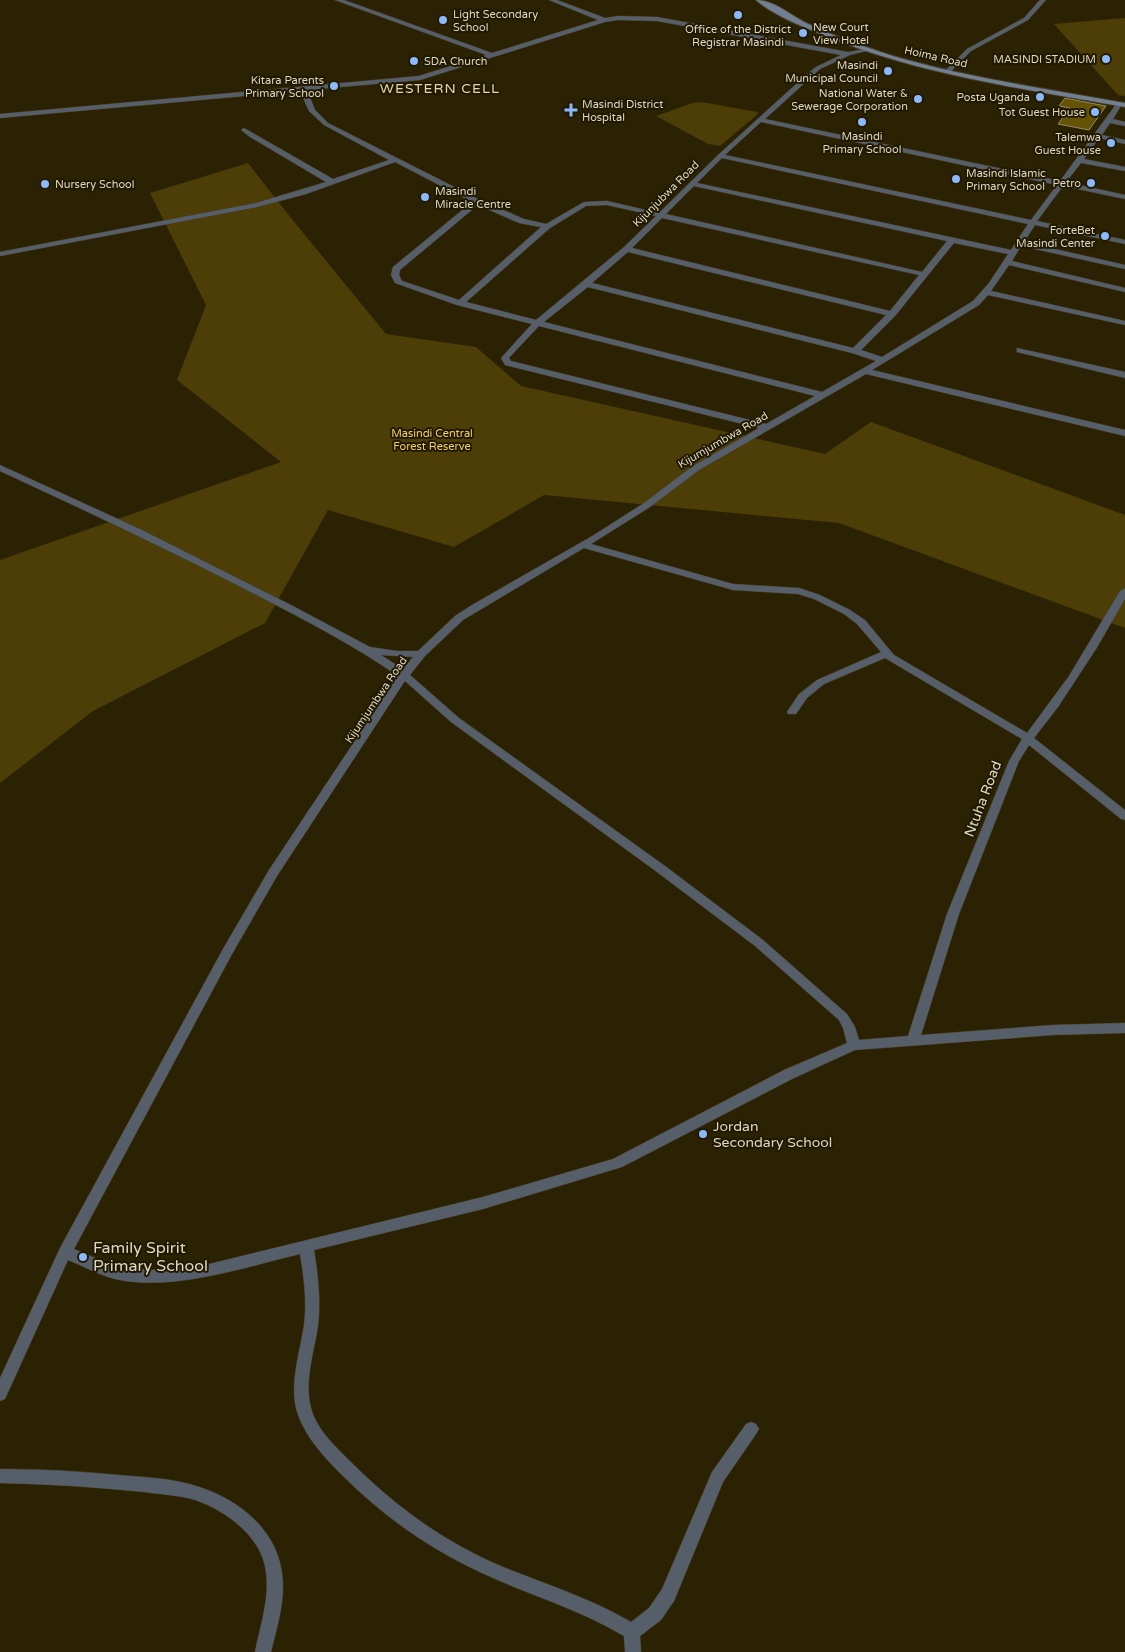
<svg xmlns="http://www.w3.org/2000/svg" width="1125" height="1652" viewBox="0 0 1125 1652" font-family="'Varela Round',sans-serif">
  <rect width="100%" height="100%" fill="#2b2203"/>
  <g fill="#4c3e06">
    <path d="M1125 18V96L1118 95 1054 24Z"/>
    <path d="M702 102 757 112 758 114 720 146 708 144 656 116 693 103Z"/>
    <path d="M248 163 291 218 386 334 476 347 521 386 825 454 871 422 1125 515V628L839 523 544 495 454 547 328 510 265 623 93 711 0 783V560L281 462 177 380 206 305 150 193Z"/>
  </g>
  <path fill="#645205" stroke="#948a69" d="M1065 98 1085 102 1106 106 1089 130 1058 124 1070 108 1059 106Z"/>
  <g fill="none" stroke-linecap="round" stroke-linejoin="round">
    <defs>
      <g id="minor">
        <path d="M335 0H344L492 53 598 20 549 0H557L605 18 618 16 657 17 848 52 866 49V51L850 55 820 69 765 119 1060 181 1117 103 1122 104 1113 119 1125 122V126L1110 123 1102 135 1125 140V144L1099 138 1084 159 1125 167V171L1081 163 1066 182 1125 195V199L1063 186 1037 221 1125 240V244L1035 225 1024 242 1125 265V269L1021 246 1012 261 1125 288V292L1009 265 991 291 1125 321V325L988 295 979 305 872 370 1125 430V436L866 374 699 470 650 507 591 544 733 584 799 588 820 595 850 610 865 620 894 655 1027 733 1069 676 1120 591 1125 588V599L1096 649 1058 707 1034 738 1125 810V820L1121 819 1029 745 1019 761 959 914 921 1035 1053 1025 1125 1023V1033L1053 1035 855 1050 794 1078 622 1167 483 1209 314 1250C318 1275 321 1300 318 1326 314 1353 304 1381 311 1408 317 1431 338 1449 354 1465 395 1506 442 1540 496 1564 541 1583 589 1597 631 1622L649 1608 662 1589 712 1472 746 1424 751 1422 756 1424 759 1429 756 1434 723 1482 674 1601 661 1620 640 1636 641 1652H625L624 1636C579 1609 529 1595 482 1573 430 1549 384 1517 343 1476 324 1457 303 1435 296 1408 290 1381 300 1352 304 1325 307 1301 304 1278 300 1254 245 1267 172 1292 115 1279 99 1275 83 1266 68 1260L5 1399 0 1401V1378L60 1248 223 949 269 870 398 676C346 640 289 612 233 583 156 544 78 507 0 471V465L142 530 289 604 370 647 397 651H418L455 616 472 605 594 535 644 503 693 466 759 428 505 365 501 358 532 324 457 305 395 283 391 275 393 267 472 202 395 162 306 194 257 207 0 256V252L256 203 326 182 250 137 241 130 244 128 333 179 389 160 324 125 309 111 300 91 0 118V114L419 76 486 55ZM618 20 657 21 841 55 816 67 805 76 718 155 659 213 607 201 584 202 546 224 524 219 480 200 328 123 315 110 307 90 420 80 605 22ZM761 122 1057 185 1031 220 725 155ZM722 158 1028 224 1011 250 697 183ZM694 186 947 241 922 272 666 214ZM478 205 519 223 541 227 459 300 402 281 399 275 400 270ZM607 205 656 216 624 247 536 320 466 302 550 228 586 206ZM662 218 919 275 890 311 632 248ZM954 243 1008 254 989 283 973 301 882 357 861 350 895 316ZM628 252 886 315 853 348 592 283ZM588 287 852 353 876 361 822 392 544 322ZM539 326 815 396 766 424 511 361 509 358ZM584 548 733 590 798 594 814 599 844 614 857 624 881 652 817 680 799 694 787 712 788 714H796L807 698 824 684 885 658 1022 739 1009 761 947 914 908 1036 859 1040 855 1027 847 1014 763 940 665 866 459 718 410 675 425 656 463 620ZM381 655 413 657 403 669ZM405 681 451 722 657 872 755 946 839 1020 843 1028 847 1043 784 1070 613 1159 483 1197 201 1266 152 1270 116 1267 74 1249 232 954 277 876Z"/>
        <path d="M1040 0H1046L1028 20 971 51 949 73H945V71L967 49 1024 18Z"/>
        <path d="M1017 348 1125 372V378L1017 352Z"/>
        <path d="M0 1469C39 1469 79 1471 118 1475 142 1477 169 1478 193 1485 235 1497 276 1527 282 1573 286 1599 277 1627 271 1652H255C261 1622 273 1589 263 1559 254 1533 227 1513 203 1503 185 1495 164 1495 144 1492 96 1487 48 1484 0 1483Z"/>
      </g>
      <path id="secondary" d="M756 0C773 0 789 14 804 22 832 36 863 46 893 56 968 78 1048 89 1125 103V107C1020 88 914 74 816 32 796 24 772 14 756 0Z"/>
    </defs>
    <use href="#minor" stroke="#473f22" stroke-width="1"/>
    <use href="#secondary" stroke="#473f22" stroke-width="2"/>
    <use href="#minor" fill="#565e6a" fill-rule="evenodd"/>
    <use href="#secondary" fill="#727f92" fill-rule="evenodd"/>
  </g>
  <g fill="#8cb9fc" stroke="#211900" stroke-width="2">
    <circle cx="738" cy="15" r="5"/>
    <circle cx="443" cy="20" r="5"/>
    <circle cx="803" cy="33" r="5"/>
    <circle cx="1106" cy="59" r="5"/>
    <circle cx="414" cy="61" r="5"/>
    <circle cx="888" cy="71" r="5"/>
    <circle cx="334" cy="86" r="5"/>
    <circle cx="1040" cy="97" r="5"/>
    <circle cx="918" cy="99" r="5"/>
    <path d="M568.5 102.5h5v5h5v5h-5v5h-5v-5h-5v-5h5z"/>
    <circle cx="1095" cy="112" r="5"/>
    <circle cx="862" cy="122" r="5"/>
    <circle cx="1111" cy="143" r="5"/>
    <circle cx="956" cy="179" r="5"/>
    <circle cx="1091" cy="183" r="5"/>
    <circle cx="45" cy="184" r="5"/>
    <circle cx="425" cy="197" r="5"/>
    <circle cx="1105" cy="236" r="5"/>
    <circle cx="703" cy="1134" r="5"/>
    <circle cx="83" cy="1257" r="5"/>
  </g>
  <g text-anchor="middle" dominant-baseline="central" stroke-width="4" stroke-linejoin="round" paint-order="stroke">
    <g font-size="11" fill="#dcd7c6" stroke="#211900" text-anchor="end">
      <text x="453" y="14" text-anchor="start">Light Secondary<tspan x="453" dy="13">School</tspan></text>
      <text x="813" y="27" text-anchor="start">New Court<tspan x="813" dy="13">View Hotel</tspan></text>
      <text x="738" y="29" text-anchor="middle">Office of the District<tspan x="738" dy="13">Registrar Masindi</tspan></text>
      <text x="1096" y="59">MASINDI STADIUM</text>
      <text x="424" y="61" text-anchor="start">SDA Church</text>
      <text x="878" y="65">Masindi<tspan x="878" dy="13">Municipal Council</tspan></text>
      <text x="324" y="80">Kitara Parents<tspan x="324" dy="13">Primary School</tspan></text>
      <text x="908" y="93">National Water &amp;<tspan x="908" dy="13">Sewerage Corporation</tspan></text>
      <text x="1030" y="97">Posta Uganda</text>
      <text x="582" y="104" text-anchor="start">Masindi District<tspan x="582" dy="13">Hospital</tspan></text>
      <text x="1085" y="112">Tot Guest House</text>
      <text x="862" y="136" text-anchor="middle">Masindi<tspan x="862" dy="13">Primary School</tspan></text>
      <text x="1101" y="137">Talemwa<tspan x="1101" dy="13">Guest House</tspan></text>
      <text x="966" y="173" text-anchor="start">Masindi Islamic<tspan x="966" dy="13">Primary School</tspan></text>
      <text x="1081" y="183">Petro</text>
      <text x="55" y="184" text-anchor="start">Nursery School</text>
      <text x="435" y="191" text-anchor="start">Masindi<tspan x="435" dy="13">Miracle Centre</tspan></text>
      <text x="1095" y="230">ForteBet<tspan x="1095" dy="13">Masindi Center</tspan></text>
    </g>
    <g font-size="11" fill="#dcd7c6" stroke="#211900">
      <text transform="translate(936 57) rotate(13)">Hoima Road</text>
      <text transform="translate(666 194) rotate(-45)">Kijunjubwa Road</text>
      <text transform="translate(723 440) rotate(-30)">Kijumjumbwa Road</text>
      <text transform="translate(376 700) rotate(-56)">Kijumjumbwa Road</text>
    </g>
    <g font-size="11" fill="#f3d25b" stroke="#211900">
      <text x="432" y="433">Masindi Central<tspan x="432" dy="13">Forest Reserve</tspan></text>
    </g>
    <g font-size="14" letter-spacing="1" fill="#e1d7b3" stroke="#211900">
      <text x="440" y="88">WESTERN CELL</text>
    </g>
    <g font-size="14" fill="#dcd7c6" stroke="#211900">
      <text transform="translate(983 799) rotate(-69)">Ntuha Road</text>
    </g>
    <g font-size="14" fill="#dcd7c6" stroke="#211900" text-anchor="start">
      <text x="713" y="1126">Jordan<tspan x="713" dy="16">Secondary School</tspan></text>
    </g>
    <g font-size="16" fill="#dcd7c6" stroke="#211900" text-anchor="start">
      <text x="93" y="1248">Family Spirit<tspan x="93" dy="18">Primary School</tspan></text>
    </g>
  </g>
</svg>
